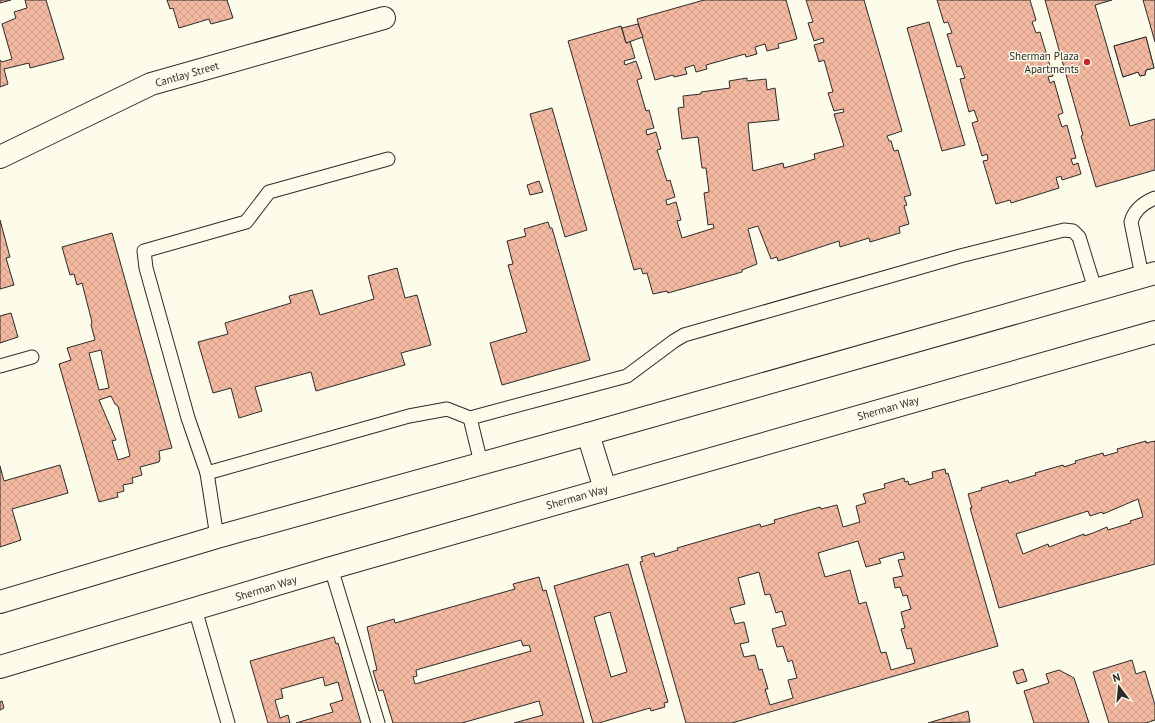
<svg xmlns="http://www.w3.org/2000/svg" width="1155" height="723" viewBox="0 0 1155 723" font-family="'PT Sans',sans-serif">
  <defs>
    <pattern id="building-cross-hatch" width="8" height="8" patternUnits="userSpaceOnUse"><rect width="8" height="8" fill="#f2b8a0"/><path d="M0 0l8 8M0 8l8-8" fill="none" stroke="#d09e8a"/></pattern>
  </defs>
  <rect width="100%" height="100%" fill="#fdfbea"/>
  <g fill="url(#building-cross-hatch)" stroke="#2b2b2b" fill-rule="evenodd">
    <path d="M0 0H11L0 3Z"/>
    <path d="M25 0H46L64 59 30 68 29 63 4 69 8 84 0 87V60L2 62 12 59 2 24 16 18 14 12 27 8Z"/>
    <path d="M167 0H227L233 18 211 24 209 19 179 28 173 8 170 9Z"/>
    <path d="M704 0H786L797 39 778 44 779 48 767 51 765 44 755 47 757 54 746 57 745 54 706 65 707 69 696 72 694 65 685 68 687 74 674 77 673 75 655 80 637 19Z"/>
    <path d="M806 0H864L902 131 887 136 889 141H891L894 151 898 150 911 195 904 197 907 205 904 206 909 224 899 227 900 233 870 242 869 238 840 247 839 241 778 261 777 257 771 259 758 226 748 229 757 264 742 270V272L668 293 667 291 653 294 647 273 643 274 641 268 634 270 568 41 621 26 626 43 630 41 635 58 624 61 625 65 636 61 642 78 637 80 646 111 649 110 654 128 646 130 647 135 656 132 661 149 657 150 667 181 670 180 675 197 666 200 667 205 676 202 681 220 677 221 682 238 714 228 713 224 708 225 704 193 709 192 706 168H702L698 137 682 139 678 108 684 107 683 96 701 94V92L730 88 729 81 747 78V81L766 79 767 90 775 88 779 120 748 123 753 171 783 163 784 168 815 159 814 154 844 146 834 114 844 112 843 109 834 111 828 93 833 92 824 60 819 62 814 45 824 42 823 38 814 41 808 23 813 22Z"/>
    <path d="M937 0H1030L1036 20 1032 22 1036 33 1040 32 1053 76 1048 77 1050 83 1054 81 1063 113 1058 115 1062 127 1067 125 1076 158 1071 159 1073 165 1078 163 1081 174 1062 180 1061 176 1056 178 1059 188 1011 203 1010 200 996 204 983 161 988 160 987 154 982 156 972 123 978 121 974 110 969 112 960 79 965 78 961 66 957 67 947 34 952 33 948 22 944 23Z"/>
    <path d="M1045 0H1112L1095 5 1130 126 1155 119V170L1096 187 1081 136 1083 135Z"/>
    <path d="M1143 0H1155V42Z"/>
    <path d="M929 22 965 145 942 151 907 28Z"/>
    <path d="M638 24 643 37 626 43 622 28Z"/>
    <path d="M1146 37 1154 68 1146 70 1145 75 1140 76 1138 72 1123 77 1114 46Z"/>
    <path d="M1146 37 1154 68 1146 70 1145 75 1140 76 1138 72 1123 77 1114 46Z"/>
    <path d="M552 108 587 230 565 237 530 114Z"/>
    <path d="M539 181 543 192 530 195 527 185Z"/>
    <path d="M0 220 10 257 6 258 14 285 0 289Z"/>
    <path d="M548 222 550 228H552L590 360 502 385 490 343 527 332 508 265 513 264 507 241 526 236 524 229Z"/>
    <path d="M112 233 172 448 159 451 160 459 159 462 140 467 142 475 132 478 133 483 123 485 124 491 117 493 118 497 99 502 59 364 71 360 67 348 95 340 91 325 92 322 82 283 77 285 74 274 70 275 62 247ZM101 350 109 388 99 390 89 353ZM111 396 115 404 118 406 130 456 118 460 112 441 116 440 99 400Z"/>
    <path d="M397 268 405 298 417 295 431 345 401 353 405 365 316 391 311 372 255 387 262 411 239 418 231 388 213 393 198 342 228 334 225 323 291 303 289 296 312 290 320 315 374 299 368 276Z"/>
    <path d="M11 313 18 337 0 343V316Z"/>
    <path d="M1146 441V443L1155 441V564L999 608 970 508H972L968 494 982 490 981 488 1008 480 1009 483 1036 475 1035 473 1063 465 1064 467 1076 463 1075 461 1103 453 1104 456 1118 452 1117 449ZM1138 499 1143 517 1130 521 1131 523 1108 530 1107 527 1093 533 1084 536V534L1049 547 1048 544 1023 554 1016 534 1088 511 1090 516 1102 512 1103 514Z"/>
    <path d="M60 465 68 493 12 509 21 540 0 547V466L4 481Z"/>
    <path d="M945 469 946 474 948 473 998 646 732 723H686L640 562 643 561 641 557 654 553 655 557 678 550 677 548 760 524 761 527 775 523 774 520 820 507 821 509 837 505 843 527 860 522 856 506 866 503 863 494 885 488 884 484 904 478 905 482 908 481 909 485 933 478 932 472ZM858 541 866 567 881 563 879 559 903 552 905 559 898 560 903 576 893 578 895 588 900 587 903 596 907 595 911 609 901 612 905 628 901 629 907 649 911 648 915 663 891 670 886 652 881 653 866 602 859 604 850 570 825 577 818 553ZM759 572 765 595 770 594 776 613 782 611 786 625 772 629 777 647 783 646 788 662 792 660 797 678 788 680 793 698 770 705 765 689H768L762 669 759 670 755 655 744 657 740 644 749 642 744 622 735 624 730 608 745 604 738 578Z"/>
    <path d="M628 564 668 702 664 703 665 707 651 711 650 708 599 723H593L554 586ZM610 612 627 672 611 677 594 617Z"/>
    <path d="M539 577 543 591 546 590 584 723H514L543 715 539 701 462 723H393L383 690 379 691 373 671 377 670 367 627 394 619 395 623 515 589 513 584ZM521 640 523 646 529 645 531 651 415 684 413 677 417 676 416 670Z"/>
    <path d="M334 637 336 644 338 643 361 723H296L333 712 330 704 343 700 338 682 325 686 323 677 281 689 283 698 275 700 280 718 288 715 290 723H268L250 661Z"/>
    <path d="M1132 660 1136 674 1145 671 1155 705V720L1146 723H1109L1093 672Z"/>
    <path d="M1023 669 1027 681 1017 684 1013 672Z"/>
    <path d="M1059 670 1074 678 1089 723H1034L1024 691 1049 683 1046 674Z"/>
    <path d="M2 701 4 708 0 710V702Z"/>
    <path d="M968 711 970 722 928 723Z"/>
  </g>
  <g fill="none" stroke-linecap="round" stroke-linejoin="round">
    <defs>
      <g id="lane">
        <path d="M1142 276 1131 222C1134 210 1143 203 1155 198"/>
        <path d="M0 366 32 357"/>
        <path d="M470 418 481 463"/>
        <path d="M207 473 188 418 146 268 144 251 246 222 269 192 388 159"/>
        <path d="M217 537 207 473 409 416 447 409 470 418 627 376 674 341 684 335 960 256 1064 230 1073 231 1079 237 1095 289"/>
        <path d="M331 568 378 723"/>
        <path d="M195 609 228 723"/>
      </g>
      <path id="street" d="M0 157 151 84 384 18"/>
      <g id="primary">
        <path d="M588 434 605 489"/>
        <path d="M0 602 217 537 588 434 1155 273"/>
        <path d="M0 667 331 568 1155 332"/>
      </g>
    </defs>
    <use href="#lane" stroke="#2b2b2b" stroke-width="15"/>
    <use href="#street" stroke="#2b2b2b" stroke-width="24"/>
    <use href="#primary" stroke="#2b2b2b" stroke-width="24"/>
    <use href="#lane" stroke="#fdfbea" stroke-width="13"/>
    <use href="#street" stroke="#fdfbea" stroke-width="22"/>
    <use href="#primary" stroke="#fdfbea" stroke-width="22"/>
  </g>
  <circle fill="#c62828" stroke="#fdfbea" stroke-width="1.5" cx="1087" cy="62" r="4"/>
  <g text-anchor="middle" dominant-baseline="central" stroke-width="3" stroke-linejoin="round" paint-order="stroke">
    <g font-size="11" fill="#2b2b2b" stroke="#fdfbea" text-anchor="end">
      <text x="1079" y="56">Sherman Plaza<tspan x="1079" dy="13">Apartments</tspan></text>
    </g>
    <g font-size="11" fill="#2b2b2b" stroke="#fdfbea">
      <text transform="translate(187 74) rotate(-16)">Cantlay Street</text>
      <text transform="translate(888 408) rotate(-16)">Sherman Way</text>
      <text transform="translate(577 497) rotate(-16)">Sherman Way</text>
      <text transform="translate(266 588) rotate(-17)">Sherman Way</text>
    </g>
  </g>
  <g transform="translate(1119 687) rotate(344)" stroke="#fdfbea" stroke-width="3" paint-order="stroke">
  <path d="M0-3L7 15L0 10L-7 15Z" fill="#2b2b2b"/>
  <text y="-6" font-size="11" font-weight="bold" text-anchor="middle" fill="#2b2b2b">N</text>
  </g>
</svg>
